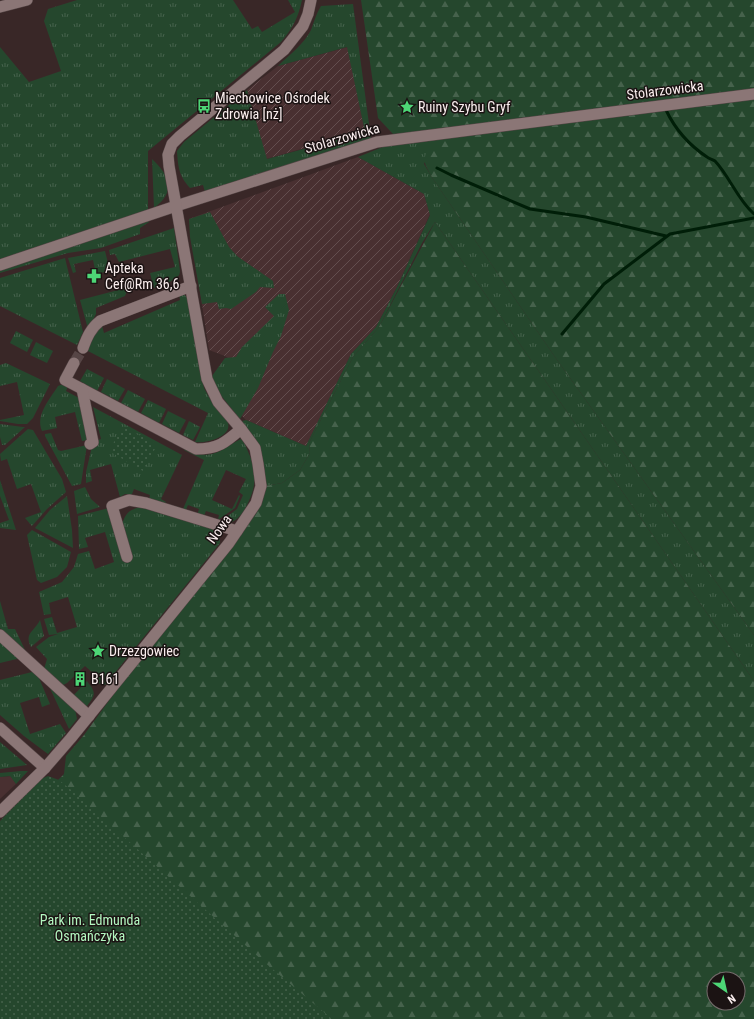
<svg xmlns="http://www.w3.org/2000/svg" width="754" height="1019" viewBox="0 0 754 1019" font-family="'Roboto Condensed',sans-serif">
  <defs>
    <pattern id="industrial-furrows" width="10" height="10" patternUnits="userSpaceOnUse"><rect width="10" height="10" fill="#493031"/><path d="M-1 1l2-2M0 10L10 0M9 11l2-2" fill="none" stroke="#644e4f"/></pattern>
    <pattern id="grass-tufts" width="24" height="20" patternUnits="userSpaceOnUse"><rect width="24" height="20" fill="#25472d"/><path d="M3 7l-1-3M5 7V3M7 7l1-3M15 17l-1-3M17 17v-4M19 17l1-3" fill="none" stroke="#46624c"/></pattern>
    <pattern id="forest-firs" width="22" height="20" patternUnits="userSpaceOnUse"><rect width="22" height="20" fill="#25472d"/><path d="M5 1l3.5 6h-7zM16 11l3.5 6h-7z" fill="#46624c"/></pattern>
    <pattern id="park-dots" width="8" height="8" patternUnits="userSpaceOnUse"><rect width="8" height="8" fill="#25472d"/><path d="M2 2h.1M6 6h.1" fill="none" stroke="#46624c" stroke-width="1.8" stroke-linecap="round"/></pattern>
  </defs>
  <rect width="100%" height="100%" fill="#392727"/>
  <path fill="#493031" d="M11 776 16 784 0 799V777Z"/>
  <g fill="url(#industrial-furrows)">
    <path d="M348 47 365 131 266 159 247 90 278 66Z"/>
    <path d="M358 157 424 194 430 214 397 287 376 327 351 354 306 446 246 420 229 403 248 371 225 356 209 350 189 219Z"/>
  </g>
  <g fill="url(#grass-tufts)">
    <path d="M77 0H233L252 29 258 26 262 32 295 12 288 0H302C298 18 293 28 281 42L148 151V210L0 259V47L29 82 61 71 44 21 48 9Z"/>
    <path d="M353 4 371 139 205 192 203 185 190 188C179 176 178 167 177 151L184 142 247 90 267 159 365 132 347 47 278 66C288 56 305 43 311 30 314 22 316 14 321 6Z"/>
    <path d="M436 139 424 164 433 179 555 357 754 635V681L435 222 422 243 379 327 353 357 309 443 310 453 300 470 282 483 265 486C266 456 258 445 242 421L246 420 306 446 351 354 376 327 397 287 430 215 424 194 358 157 385 146Z"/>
    <path d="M152 159C169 175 177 191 154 208Z"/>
    <path d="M210 212 229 247 237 256 273 281 274 288 260 287 256 292 231 309 226 308 219 309 217 302 202 304 190 237 189 219Z"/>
    <path d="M149 221V222L140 228V234L101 248 68 253 0 273V270Z"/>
    <path d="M174 228 180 271C180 281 163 284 154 288L150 273 175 267 170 249 119 262 115 254 110 255 109 250Z"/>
    <path d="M105 251 110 271 96 274 93 260 74 264 76 272 73 273 68 258Z"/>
    <path d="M65 258 83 332 77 345 0 306V278Z"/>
    <path d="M145 283 146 285 127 291 125 296 96 308V314L88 329 80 300Z"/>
    <path d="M179 293 183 294 187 297 204 388 210 399 229 422 228 423C232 437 205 444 195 442L208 413 86 350 93 334 102 326 104 333 180 300Z"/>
    <path d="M279 294H285L289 310 281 336 273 352 258 388 240 419 215 388 212 376 225 358 236 357 242 347 274 316 265 307Z"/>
    <path d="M16 331 33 340 27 352 10 343Z"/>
    <path d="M36 342 53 351 47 363 30 355Z"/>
    <path d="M6 363 50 384 33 418 27 424H18L0 421V420L24 415 17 382 0 386V365Z"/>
    <path d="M87 369 104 378 97 391 80 381Z"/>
    <path d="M107 379 125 389 118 401 101 392Z"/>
    <path d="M63 384 68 386 66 391 79 398 89 440 82 441 75 412 55 417 57 428 42 431C35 415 50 399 58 386Z"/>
    <path d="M128 390 145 399 138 412 121 403Z"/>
    <path d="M148 400 166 409 159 423 141 413Z"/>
    <path d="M93 407 182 455 161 499 166 502 163 505 149 500 150 495 134 489 132 494H125L120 497 111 464 90 470 92 481 86 483V472L93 442 101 439Z"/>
    <path d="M168 411 186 420 179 433 162 424Z"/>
    <path d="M189 421 200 427 193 440 183 435Z"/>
    <path d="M0 424 23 427H25L5 445H2L0 437Z"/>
    <path d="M28 429 33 430 62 479 66 492 47 509 32 526 25 518 41 512 31 484 17 489 7 459 1 461 0 454Z"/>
    <path d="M51 433 58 450 61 451 87 445 81 484 72 486 45 436V434Z"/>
    <path d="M241 439C246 444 247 450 250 456 257 476 256 488 246 507 242 515 236 521 228 524L221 521 237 509 243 495 239 492 246 479 226 470 212 500 232 509 239 495 240 496 235 508 218 520 219 515 206 511 203 518 197 516 199 509 188 505 185 512 175 507 176 506 183 509 204 460 184 450 185 448C202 457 211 457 227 447 232 444 236 441 241 439Z"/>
    <path d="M0 480 16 530 0 528V523L9 520 0 496Z"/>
    <path d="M85 487 91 499 100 507 77 514 74 491Z"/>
    <path d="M67 496 72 530 73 548 35 528 50 510Z"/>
    <path d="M145 506 212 528 219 532 220 543 105 685 98 683 91 677 94 674 85 666 67 683 61 686 44 669 47 659 36 647 49 637 58 634 49 635 44 619 52 617 57 633 77 627 68 597 49 603 51 614 44 615 39 592 62 582 74 567 78 554 89 551 95 569 114 562 105 532 85 538 88 547 79 549 78 516 109 508 122 525C126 510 132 509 145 506Z"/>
    <path d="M32 530 71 552 67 567 57 577 41 583 37 580 27 535Z"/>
    <path d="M0 601 8 629H15L26 652 0 628Z"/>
    <path d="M40 620 44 636 31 647C24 633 34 632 40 620Z"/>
    <path d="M0 638 21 658 0 663Z"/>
    <path d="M36 671 50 704 42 707 39 697 20 703 30 734 60 724 66 733 48 754 24 736 0 715V680Z"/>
    <path d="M87 681C96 693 96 694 87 706H84L72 697Z"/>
    <path d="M48 684 75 709 77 719 69 729Z"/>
    <path d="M0 742 27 765 0 769Z"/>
    <path d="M21 771H28L16 784 10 776 0 777V773Z"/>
  </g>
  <g fill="url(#forest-firs)" fill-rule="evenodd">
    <path d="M361 0H754V635L555 357 433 179C421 159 422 158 436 139L435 132 393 134 378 118Z"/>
    <path d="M435 222 754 681V1019H0L57 781 64 774 66 756 84 735 265 486 282 483 300 470 310 453 309 443 353 357 379 327ZM714 979H738V1003H714Z"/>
  </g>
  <g fill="url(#park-dots)">
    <path d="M123 426 157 445 143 471 109 451Z"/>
    <path d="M48 776 59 780 70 789 263 961 332 1019H0V821L41 779Z"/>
  </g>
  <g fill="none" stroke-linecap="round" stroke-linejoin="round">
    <g stroke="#001e08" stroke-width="3">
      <path d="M666 110C675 129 689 145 707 157 709 159 712 159 715 161 730 177 737 199 754 214"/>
      <path d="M437 168 451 175 530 209 586 217 666 236"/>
      <path d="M562 334 604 284 670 234 754 218"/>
    </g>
    <path stroke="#564545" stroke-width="11" stroke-dasharray="11 5.5" stroke-linecap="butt" d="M74 363 83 348"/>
    <defs>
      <g id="minor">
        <path d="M0 7 27 0"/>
        <path d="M0 265 176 206 377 142 754 94"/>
        <path d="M83 348C87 337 91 328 100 321L191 286"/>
        <path d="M74 363 65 380 196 449C218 449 225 443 241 429"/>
        <path d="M82 389 93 442 90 444"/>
        <path d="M127 557 112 506 129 500 146 503 237 531"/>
        <path d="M0 635 89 716"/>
        <path d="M0 728 45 768"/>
        <path d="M0 812 45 768 71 738 229 543 256 503 261 486 258 464 255 448 241 429 218 402 207 379 169 166 168 155 172 144 180 136 284 50 303 26 308 14 311 0"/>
      </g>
    </defs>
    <use href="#minor" stroke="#544545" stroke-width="12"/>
    <use href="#minor" stroke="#8b7676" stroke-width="11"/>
  </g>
  <defs>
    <symbol id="bus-bare" viewBox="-9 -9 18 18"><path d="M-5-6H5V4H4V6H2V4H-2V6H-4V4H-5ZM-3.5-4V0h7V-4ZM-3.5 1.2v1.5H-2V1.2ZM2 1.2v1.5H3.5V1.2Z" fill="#4dd676" stroke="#1b1313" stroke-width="2.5" paint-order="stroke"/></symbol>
    <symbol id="sight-bare" viewBox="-9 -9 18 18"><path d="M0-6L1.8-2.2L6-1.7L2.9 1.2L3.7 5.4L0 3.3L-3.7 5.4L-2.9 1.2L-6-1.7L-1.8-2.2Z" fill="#4dd676" stroke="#1b1313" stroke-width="2.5" paint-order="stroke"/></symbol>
    <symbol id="pharmacy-bare" viewBox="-9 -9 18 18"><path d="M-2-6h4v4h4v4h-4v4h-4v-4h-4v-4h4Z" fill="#4dd676" stroke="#1b1313" stroke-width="2.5" paint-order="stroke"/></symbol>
    <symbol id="building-bare" viewBox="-9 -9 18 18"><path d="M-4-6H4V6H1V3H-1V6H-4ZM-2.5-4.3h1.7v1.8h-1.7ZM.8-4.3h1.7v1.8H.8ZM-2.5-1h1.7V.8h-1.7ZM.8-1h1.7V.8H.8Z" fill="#4dd676" stroke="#1b1313" stroke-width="2.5" paint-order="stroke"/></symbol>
  </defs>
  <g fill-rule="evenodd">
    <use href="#bus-bare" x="194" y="96" width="20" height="20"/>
    <use href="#sight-bare" x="397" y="97" width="20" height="20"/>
    <use href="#pharmacy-bare" x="84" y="266" width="20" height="20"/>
    <use href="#sight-bare" x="88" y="641" width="20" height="20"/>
    <use href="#building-bare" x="70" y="669" width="20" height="20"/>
  </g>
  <g text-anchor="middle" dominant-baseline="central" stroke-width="3" stroke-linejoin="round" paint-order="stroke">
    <g font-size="14" fill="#faeeee" stroke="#1b1313">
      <text transform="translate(665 90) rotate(-7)">Stolarzowicka</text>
      <text transform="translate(342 138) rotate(-16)">Stolarzowicka</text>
      <text transform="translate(219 529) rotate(-54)">Nowa</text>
    </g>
    <g font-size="14" fill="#faeeee" stroke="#1b1313" text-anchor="start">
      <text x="215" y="98">Miechowice Ośrodek<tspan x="215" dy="16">Zdrowia [nż]</tspan></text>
      <text x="418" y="107">Ruiny Szybu Gryf</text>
      <text x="105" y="268">Apteka<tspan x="105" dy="16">Cef@Rm 36,6</tspan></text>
      <text x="109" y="651">Drzezgowiec</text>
      <text x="91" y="679">B161</text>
    </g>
    <g font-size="14" fill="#b3f7c0" stroke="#1b1313">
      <text x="90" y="920">Park im. Edmunda<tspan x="90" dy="16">Osmańczyka</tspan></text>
    </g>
  </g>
  <g transform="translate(726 991) rotate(146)"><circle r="19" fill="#1b1313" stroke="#746b6b"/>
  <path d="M0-3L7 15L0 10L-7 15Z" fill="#4dd676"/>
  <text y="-6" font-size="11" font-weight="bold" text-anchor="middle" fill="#faeeee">N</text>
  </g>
</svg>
